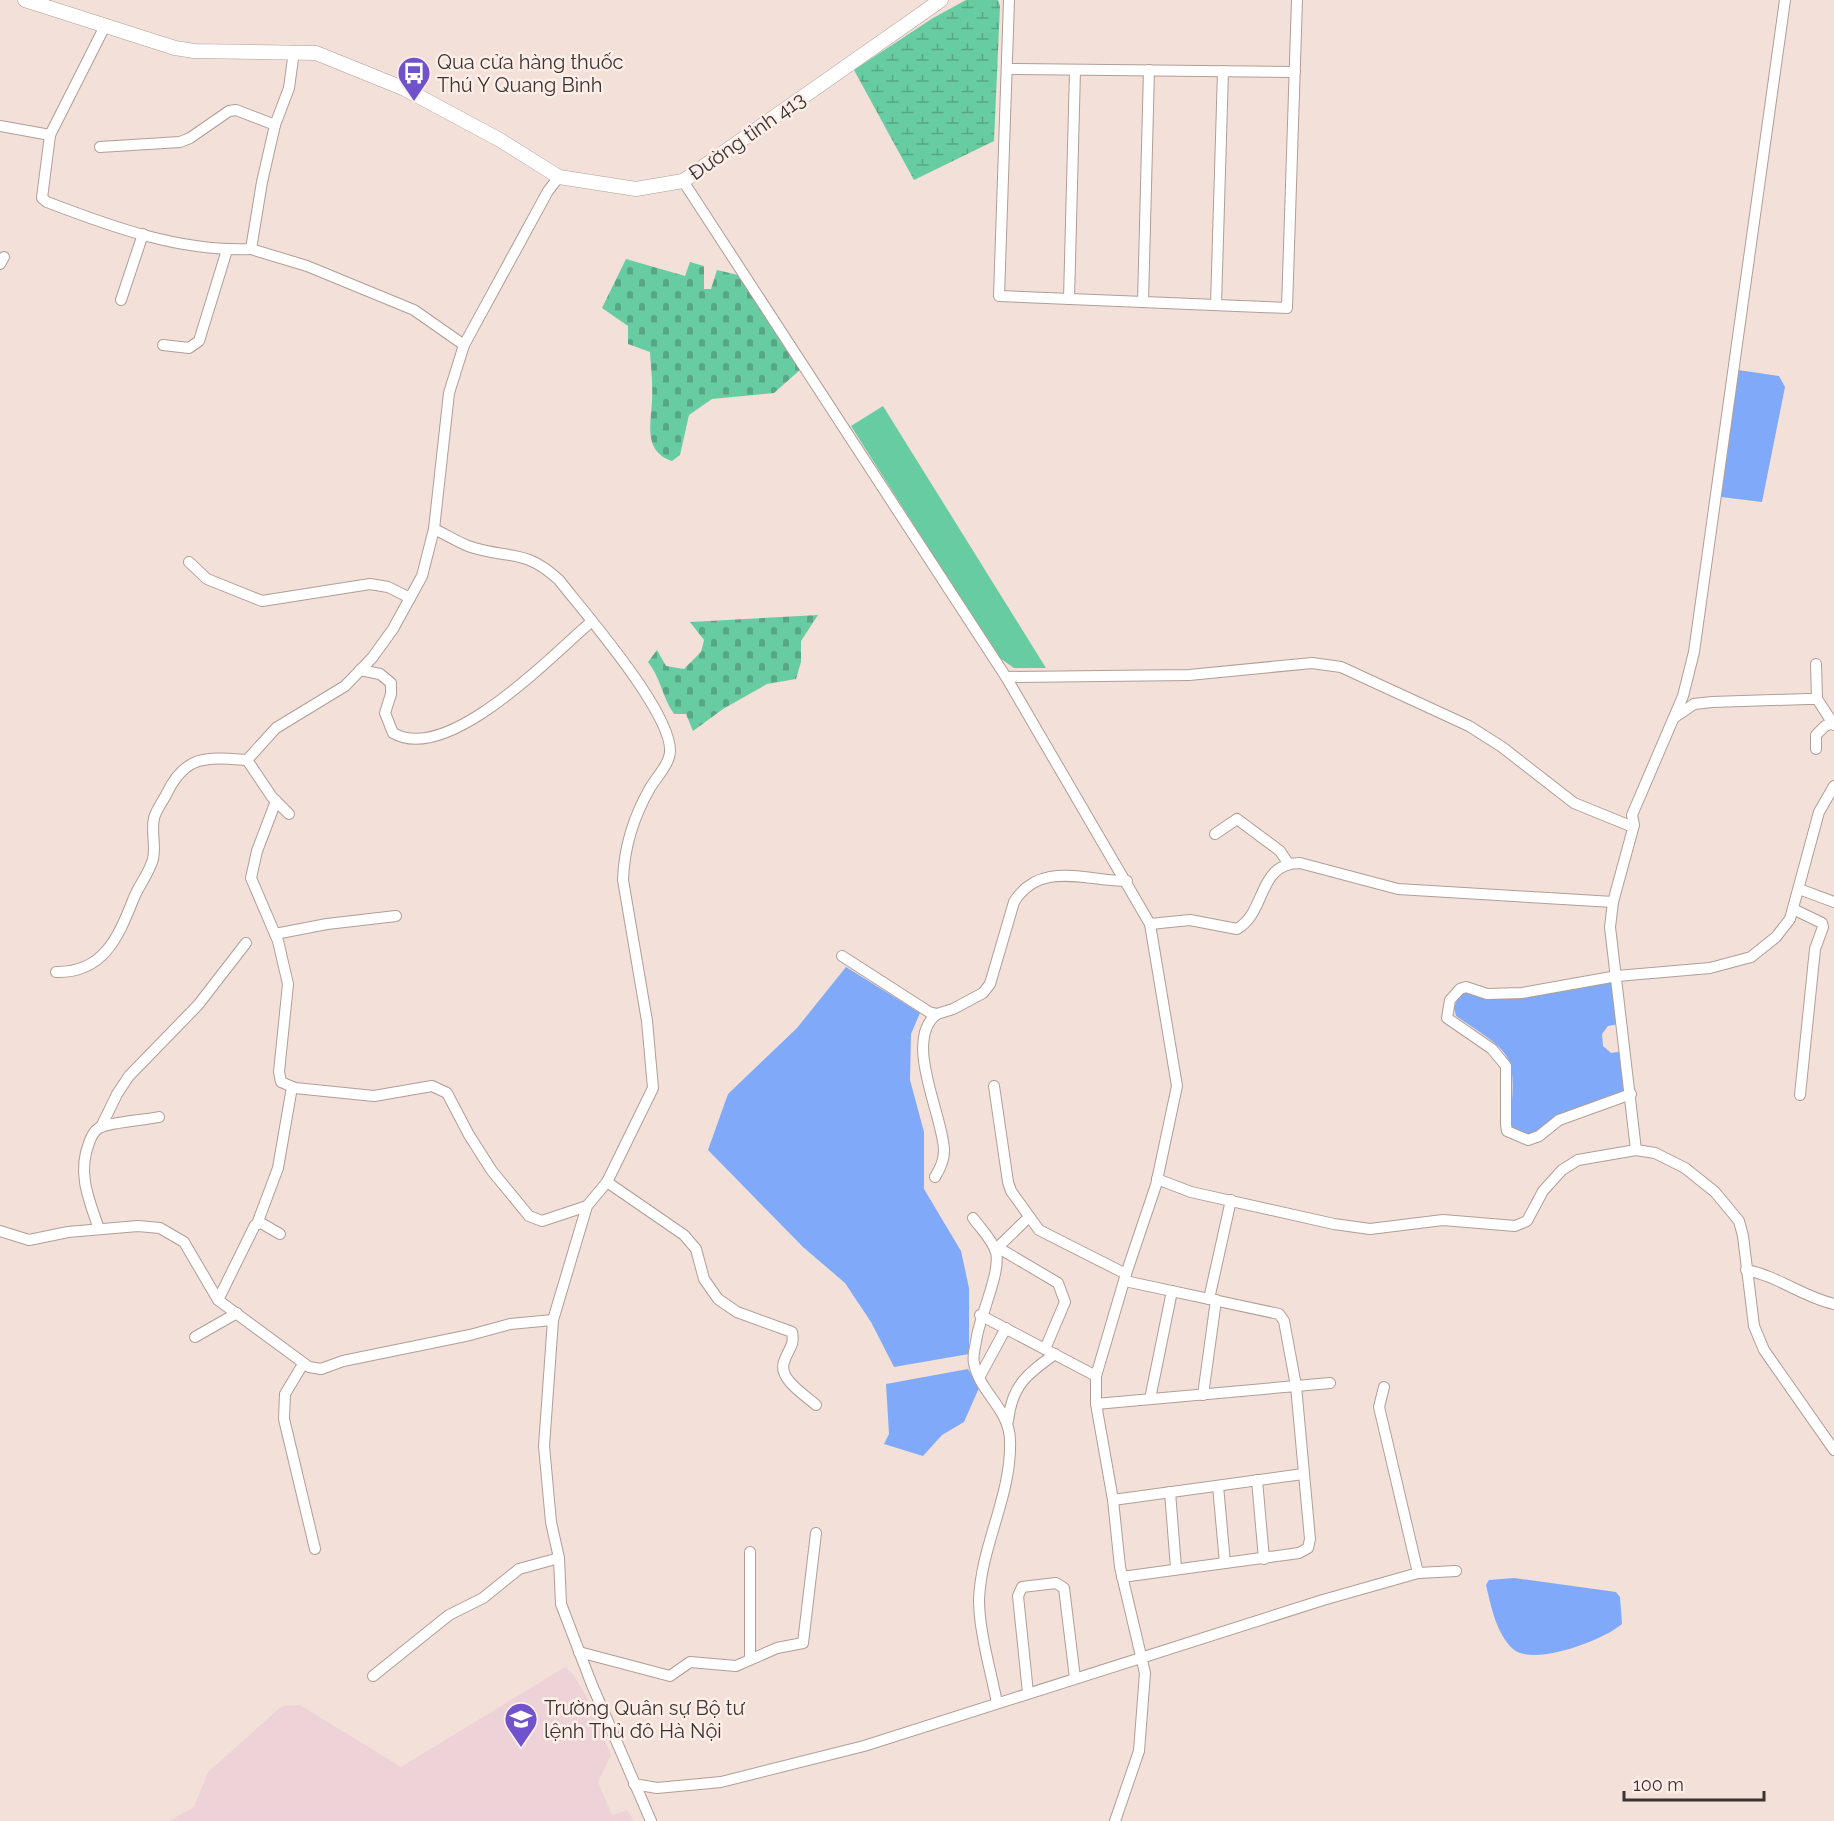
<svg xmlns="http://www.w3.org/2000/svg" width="1834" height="1821" viewBox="0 0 1834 1821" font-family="Raleway,sans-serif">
  <defs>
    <pattern id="wetland-marsh" width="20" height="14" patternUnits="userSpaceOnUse" patternTransform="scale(1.5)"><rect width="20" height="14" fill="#68cca2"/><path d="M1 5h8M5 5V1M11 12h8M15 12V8" fill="none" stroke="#57a685"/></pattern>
    <pattern id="cemetery-stones" width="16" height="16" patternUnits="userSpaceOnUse" patternTransform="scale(1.5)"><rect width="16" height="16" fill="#68cca2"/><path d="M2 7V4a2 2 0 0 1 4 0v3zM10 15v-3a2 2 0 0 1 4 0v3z" fill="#57a685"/></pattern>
  </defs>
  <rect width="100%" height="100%" fill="#f3e0d8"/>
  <path fill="#edd3d7" d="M565 1667 573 1674 586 1696 611 1755 598 1782 612 1815 627 1810 634 1821H169L194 1807 208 1772 282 1706 300 1705 401 1767Z"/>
  <path fill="#68cca2" d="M883 406 1046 668H1014L997 656 851 426Z"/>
  <path fill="url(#wetland-marsh)" d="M966 0H998L1000 6 994 141 914 180 854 70 933 18Z"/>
  <g fill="url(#cemetery-stones)">
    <path d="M626 259 685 276 690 262 704 266V289H711L717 270 738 275 800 370 774 393 712 399 689 415 680 455 672 461C643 451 651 424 652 400 653 384 651 368 650 352L628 344V326L602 308Z"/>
    <path d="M818 615 801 641V662L796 679 767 684 723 709 693 731 686 714H674C662 697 661 678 648 662L657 650 666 666 684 669 701 652 704 640 690 622Z"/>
  </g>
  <g fill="#80aaf9">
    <path d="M1738 370 1779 376 1785 387 1762 502 1721 497Z"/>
    <path d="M846 967 920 1013 911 1034 910 1080 924 1132V1189L961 1251 969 1288V1354L894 1367 871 1322 845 1283 803 1247 708 1150 728 1094 797 1028Z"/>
    <path d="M1615 982 1620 1024 1608 1026 1602 1034 1603 1046 1611 1053 1623 1051 1626 1093 1566 1112 1531 1136 1510 1127C1516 1053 1517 1057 1456 1016L1454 1008 1460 991 1486 996Z"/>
    <path d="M968 1369 979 1388 964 1422 942 1435 923 1456 884 1444 889 1434 886 1384Z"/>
    <path d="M1514 1578 1616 1592 1620 1597 1622 1624C1604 1640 1533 1667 1513 1649 1496 1633 1491 1606 1486 1585L1489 1580Z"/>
  </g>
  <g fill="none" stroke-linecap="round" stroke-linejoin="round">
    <defs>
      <g id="minor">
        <path d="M1009 0 999 296 1287 308 1297 0"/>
        <path d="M105 26 50 135 42 198 47 202C112 227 181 252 251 249"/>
        <path d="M294 51 289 88 275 125 262 182 251 249 307 266 414 310 464 345"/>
        <path d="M1007 69 1295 72"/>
        <path d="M0 126 50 135"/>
        <path d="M100 147 180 142 190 138 229 111 236 110 275 125"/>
        <path d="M559 177 548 191 464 345 449 393 434 529C445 534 456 541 468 546 508 560 523 547 559 580 582 610 681 722 669 757 666 768 656 778 650 788 634 816 624 849 623 880L647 1021 653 1088 607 1182 587 1206 553 1320 544 1446 551 1522 559 1558 561 1604 592 1685 651 1821"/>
        <path d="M683 181 1006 677 1150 924 1177 1086 1156 1185 1126 1274 1096 1376V1404L1113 1500 1120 1567 1145 1673 1139 1751 1115 1821"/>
        <path d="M0 264 4 257"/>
        <path d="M1069 299 1075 70"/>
        <path d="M121 300 143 234"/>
        <path d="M1143 302 1149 70"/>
        <path d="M1216 305 1223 71"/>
        <path d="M163 345 189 348 199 341 227 250"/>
        <path d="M189 562 207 579 262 601 370 584 388 587 410 598"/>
        <path d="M1816 664 1817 699"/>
        <path d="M360 670 380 674 391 683V694L385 713 393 733C448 765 551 656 591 622"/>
        <path d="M1006 677 1189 675 1312 663 1341 667 1469 726 1502 747 1574 803 1633 827"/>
        <path d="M1675 717 1694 704 1712 702 1807 699H1817L1834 725"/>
        <path d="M1816 749V735L1825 726 1833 723"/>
        <path d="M247 760 272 797 289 814"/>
        <path d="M276 801 257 851 251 878 278 941 288 984 279 1072 281 1082 295 1088 374 1096 432 1086 447 1093 469 1135 492 1171 529 1216 542 1221 587 1206"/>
        <path d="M1215 834 1237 819 1280 851 1288 863"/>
        <path d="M1799 889 1834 902"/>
        <path d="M1793 909 1822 923 1823 927 1815 949 1800 1095"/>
        <path d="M1150 924 1190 920 1237 929C1267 912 1257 863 1300 863L1398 889 1613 902"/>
        <path d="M275 934 327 924 396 916"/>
        <path d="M842 956 929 1012 937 1014 953 1009 983 993 990 984 1014 902C1040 860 1086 881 1127 881"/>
        <path d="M56 972C103 973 118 938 133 900 138 886 149 874 153 859 156 846 151 831 154 818 156 810 163 801 167 793 186 754 208 757 247 760L276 728 345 686 372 658 393 629 422 576 434 529"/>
        <path d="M994 1086 1008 1182 1011 1191 1039 1230 1126 1274"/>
        <path d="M1631 1094 1559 1120 1539 1136 1528 1140 1507 1131 1506 1125V1066L1492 1049 1447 1018 1450 1000 1460 989 1466 987 1487 994 1522 993 1617 976 1710 968 1751 957 1776 937 1790 919 1819 812 1834 786"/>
        <path d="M101 1127 117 1094 129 1076 198 1005 246 943"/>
        <path d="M1636 1150 1610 927 1613 902 1634 825 1632 815 1683 696 1694 652 1785 0"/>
        <path d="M935 1177C940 1169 944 1161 944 1151 944 1117 902 1040 937 1014"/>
        <path d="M1157 1179 1191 1192 1334 1224 1370 1229 1443 1220 1515 1226 1527 1221 1543 1191 1562 1170 1578 1160 1636 1150 1655 1153 1685 1168 1715 1192 1739 1221 1743 1236 1754 1326 1764 1350 1834 1450"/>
        <path d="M607 1182 684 1235 696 1249 704 1279 718 1299 737 1312 792 1332C795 1346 788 1349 784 1362 778 1379 805 1395 816 1405"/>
        <path d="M973 1218C981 1229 992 1239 996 1252 1001 1271 981 1314 977 1336 976 1344 972 1355 974 1363 979 1392 1009 1408 1010 1440 1012 1495 981 1545 979 1600 979 1631 991 1672 997 1703"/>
        <path d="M257 1224 278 1168 292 1087"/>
        <path d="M99 1229C89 1200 77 1173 89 1143 91 1137 94 1131 99 1128 109 1122 146 1120 159 1117"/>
        <path d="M0 1231 29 1240 68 1232 138 1226 160 1228 184 1242 218 1300 309 1367 321 1369 343 1361 470 1335 510 1324 553 1320"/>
        <path d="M997 1247 1058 1283 1065 1302 1045 1349"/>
        <path d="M995 1250 1029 1217"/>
        <path d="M1746 1270C1778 1276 1803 1297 1834 1304"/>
        <path d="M1125 1281 1279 1314 1284 1321 1296 1386 1330 1383"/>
        <path d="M1209 1299 1231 1200"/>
        <path d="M218 1300 255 1225 261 1223 280 1234"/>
        <path d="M980 1315 1096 1376"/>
        <path d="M195 1337 237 1313"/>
        <path d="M303 1364 285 1394 284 1419 315 1549"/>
        <path d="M980 1376 1006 1328"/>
        <path d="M1384 1387 1379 1407 1418 1573"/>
        <path d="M1203 1395 1216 1300"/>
        <path d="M1150 1399 1172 1291"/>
        <path d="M1096 1404 1296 1386 1310 1539 1308 1548 1299 1553 1122 1577"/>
        <path d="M1008 1421C1012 1385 1027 1374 1055 1354"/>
        <path d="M1257 1480 1264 1559"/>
        <path d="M1218 1486 1225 1563"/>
        <path d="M1170 1492 1176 1568"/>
        <path d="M1113 1500 1303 1474"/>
        <path d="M750 1552V1659"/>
        <path d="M579 1652 670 1676 690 1662 736 1666 777 1648 803 1643 816 1533"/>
        <path d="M373 1676 449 1615 483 1598 519 1569 559 1558"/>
        <path d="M1028 1693 1018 1596 1022 1587 1056 1583 1064 1588 1075 1678"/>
        <path d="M634 1784 657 1788 721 1782 864 1746 1323 1600 1418 1573 1456 1571"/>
      </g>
      <path id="major" d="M25 0 175 48 194 51 316 53 405 89 500 140 559 177 636 189 683 181 941 0"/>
    </defs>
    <use href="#minor" stroke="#b09e97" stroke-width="12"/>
    <use href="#major" stroke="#b09e97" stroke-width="15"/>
    <use href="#minor" stroke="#fff" stroke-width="10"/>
    <use href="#major" stroke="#fff" stroke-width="14"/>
  </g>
  <defs>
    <symbol id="bus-pin" viewBox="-11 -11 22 30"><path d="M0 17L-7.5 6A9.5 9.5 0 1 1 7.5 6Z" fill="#7053cc" stroke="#fdeee8"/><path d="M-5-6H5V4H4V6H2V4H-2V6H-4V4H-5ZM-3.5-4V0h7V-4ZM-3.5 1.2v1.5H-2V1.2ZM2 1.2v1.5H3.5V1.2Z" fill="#fff"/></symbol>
    <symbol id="university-pin" viewBox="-11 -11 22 30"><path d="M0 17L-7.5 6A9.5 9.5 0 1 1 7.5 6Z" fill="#7053cc" stroke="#fdeee8"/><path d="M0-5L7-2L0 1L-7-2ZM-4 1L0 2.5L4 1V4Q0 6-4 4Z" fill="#fff"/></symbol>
  </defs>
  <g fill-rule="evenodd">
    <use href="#bus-pin" x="395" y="54" width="38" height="52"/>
    <use href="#university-pin" x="502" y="1700" width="38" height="52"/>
  </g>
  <g text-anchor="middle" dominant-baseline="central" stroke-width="5" stroke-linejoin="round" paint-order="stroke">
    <g font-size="20" fill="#3c3432" stroke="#fdeee8" text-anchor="start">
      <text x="437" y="62">Qua cửa hàng thuốc<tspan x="437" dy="23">Thú Y Quang Bình</tspan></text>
      <text x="544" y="1708">Trường Quân sự Bộ tư<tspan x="544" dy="23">lệnh Thủ đô Hà Nội</tspan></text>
    </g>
    <g font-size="20" fill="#3c3432" stroke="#fdeee8">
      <text transform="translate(747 136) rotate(-35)">Đường tỉnh 413</text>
    </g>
  </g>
  <path d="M1624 1791v9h140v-9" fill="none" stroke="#3c3432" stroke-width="3"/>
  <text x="1633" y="1791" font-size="18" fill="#3c3432" stroke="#fdeee8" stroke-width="4.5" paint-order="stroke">100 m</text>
</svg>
